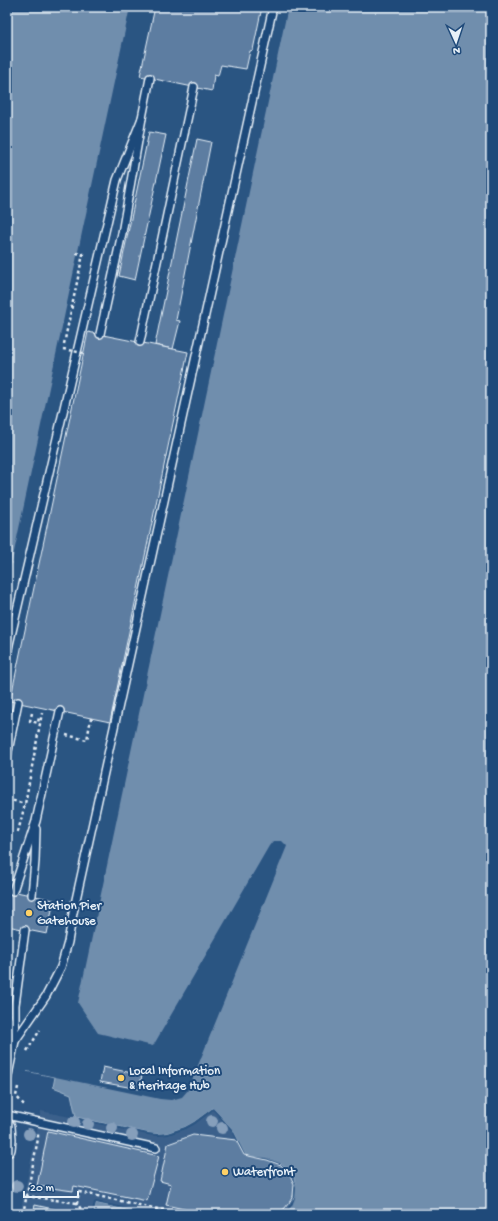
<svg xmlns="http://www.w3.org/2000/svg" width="498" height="1221" viewBox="0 0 498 1221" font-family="'Gochi Hand',sans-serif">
  <rect width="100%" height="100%" fill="#2b5482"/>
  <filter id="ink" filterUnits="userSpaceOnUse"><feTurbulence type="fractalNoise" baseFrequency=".025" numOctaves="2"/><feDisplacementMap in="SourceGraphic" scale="8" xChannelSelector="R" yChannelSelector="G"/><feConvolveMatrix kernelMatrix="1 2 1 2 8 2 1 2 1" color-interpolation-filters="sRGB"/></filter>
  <g filter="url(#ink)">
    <path fill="#3a608b" d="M213 1108 266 1158 286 1167 295 1180V1198L285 1214H145L96 1203 93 1214H20L41 1111 148 1133 157 1134Z"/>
    <g fill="#708ead" stroke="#a0b6cb">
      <path d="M7 7H491V1214H285C292 1208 293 1203 294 1195 301 1162 270 1159 246 1156L233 1130 213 1108 194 1122 185 1127 167 1133 157 1134 148 1133 76 1117 71 1094 53 1087 55 1077 7 1067Z"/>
      <path d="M96 1203 145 1214H93Z"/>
    </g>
    <g fill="#2b5482">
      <path d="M130 7H288L78 1003 98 1033 153 1046 269 846 273 841H282L287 846 188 1090 182 1097 171 1100 160 1099 27 1071V1073L7 1069V585Z"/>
      <path d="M213 1108 233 1130 246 1156 266 1158 280 1163 292 1173 296 1187 295 1198 292 1206 285 1214 284 1213 290 1205 294 1198V1187L290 1174 279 1164 266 1160 245 1157 232 1131 213 1110 195 1124 186 1129 168 1135 158 1136 148 1135 76 1119 74 1117 148 1133 157 1134 167 1133 185 1127 194 1122Z"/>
      <path d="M96 1201 146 1212 147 1214 96 1203 93 1214H91L94 1202Z"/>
    </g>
    <g fill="#5d7da1" stroke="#e8f1f8">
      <path d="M155 7H262L253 50 250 51 246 69 221 65 218 76 214 75 212 91 140 76Z"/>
      <path d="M149 132 166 135 135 280 119 276Z"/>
      <path d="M197 139 211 142 176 320 180 321 173 349 155 345Z"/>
      <path d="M88 332 188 352 110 722 10 701Z"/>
      <path d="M7 890 54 900 47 934 7 926Z"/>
      <path d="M103 1067 142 1075 139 1089 100 1082Z"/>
      <path d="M48 1131 159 1156 147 1201 74 1186 73 1191 37 1186Z"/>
      <path d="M193 1135 236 1140 244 1155 267 1160 281 1165 290 1175 294 1184 293 1196 289 1203 284 1209 275 1214H261L245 1210 244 1214H206L166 1205 171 1184 160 1181 168 1144Z"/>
      <path d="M35 1205 71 1213V1214H33Z"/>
    </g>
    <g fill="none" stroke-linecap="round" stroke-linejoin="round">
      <defs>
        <g id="lane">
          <path d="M100 334 122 233 142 118 150 78"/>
          <path d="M140 342 194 87"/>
          <path d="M7 653 117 180 142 118"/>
          <path d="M7 712 12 727"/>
          <path d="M7 756 18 702"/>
          <path d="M13 891 36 821 60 711"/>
          <path d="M32 895 35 861 36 829"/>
          <path d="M7 1017 14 1029"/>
          <path d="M15 1041 46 996 61 967 68 942 73 913 273 7"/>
          <path d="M7 1080 15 1041V1005L25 930"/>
          <path d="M7 1115 156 1148"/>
        </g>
        <path id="street" d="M7 1127 8 1139 7 1149"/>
      </defs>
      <use href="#lane" stroke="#e8f1f8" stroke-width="10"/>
      <use href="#street" stroke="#e8f1f8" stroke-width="18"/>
      <g stroke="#e8f1f8" stroke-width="2.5" stroke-dasharray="3 3" stroke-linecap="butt">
        <path d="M64 344 83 254 75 253"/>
        <path d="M32 713 30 721 38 723 39 717"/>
        <path d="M66 735 87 740 91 718"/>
        <path d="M7 799 25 804"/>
        <path d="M18 832 25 804 42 713"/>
        <path d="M27 1051 40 1030"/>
        <path d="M18 1087 16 1096 25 1106"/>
        <path d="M26 1196 77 1203"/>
        <path d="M23 1214 38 1139V1134"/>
        <path d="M84 1214 77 1203 79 1192 181 1214"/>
      </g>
      <use href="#lane" stroke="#1f4a7a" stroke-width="7"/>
      <use href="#street" stroke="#1f4a7a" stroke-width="15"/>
      <path stroke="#e8f1f8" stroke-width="2.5" stroke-dasharray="3 3" stroke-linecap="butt" d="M63 349 83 353"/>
    </g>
    <g fill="#869fbb">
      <circle cx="212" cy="1121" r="6"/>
      <circle cx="74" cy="1122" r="6"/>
      <circle cx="88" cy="1124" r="6"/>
      <circle cx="112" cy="1128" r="6"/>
      <circle cx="222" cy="1128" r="6"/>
      <circle cx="29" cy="1134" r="6"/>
      <circle cx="132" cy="1135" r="6"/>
      <circle cx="17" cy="1186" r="6"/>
    </g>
  </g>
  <g fill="#ffd166" stroke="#1f4a7a" stroke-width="1.5">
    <circle cx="29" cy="913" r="4"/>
    <circle cx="121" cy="1078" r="4"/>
    <circle cx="225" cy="1172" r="4"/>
  </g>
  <g text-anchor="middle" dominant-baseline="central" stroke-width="4" stroke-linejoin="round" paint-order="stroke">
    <g font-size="13" fill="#e8f1f8" stroke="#1f4a7a" text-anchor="start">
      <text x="37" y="906">Station Pier<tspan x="37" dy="15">Gatehouse</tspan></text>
      <text x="129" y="1071">Local Information<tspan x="129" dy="15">&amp; Heritage Hub</tspan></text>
      <text x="233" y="1172">Waterfront</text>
    </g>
  </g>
  <rect width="498" height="1221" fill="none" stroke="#1f4a7a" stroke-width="24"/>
  <rect x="12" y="12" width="474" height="1197" fill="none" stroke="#e8f1f8" stroke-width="1.5" filter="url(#ink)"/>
  <g transform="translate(456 42) rotate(177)" stroke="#1f4a7a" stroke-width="3" paint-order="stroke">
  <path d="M0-3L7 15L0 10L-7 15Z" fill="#e8f1f8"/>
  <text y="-6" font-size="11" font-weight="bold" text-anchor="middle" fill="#e8f1f8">N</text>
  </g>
  <path d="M24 1191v6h54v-6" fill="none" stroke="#e8f1f8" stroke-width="2"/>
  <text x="30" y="1191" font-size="12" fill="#e8f1f8" stroke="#1f4a7a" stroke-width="3" paint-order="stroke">20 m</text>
</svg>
